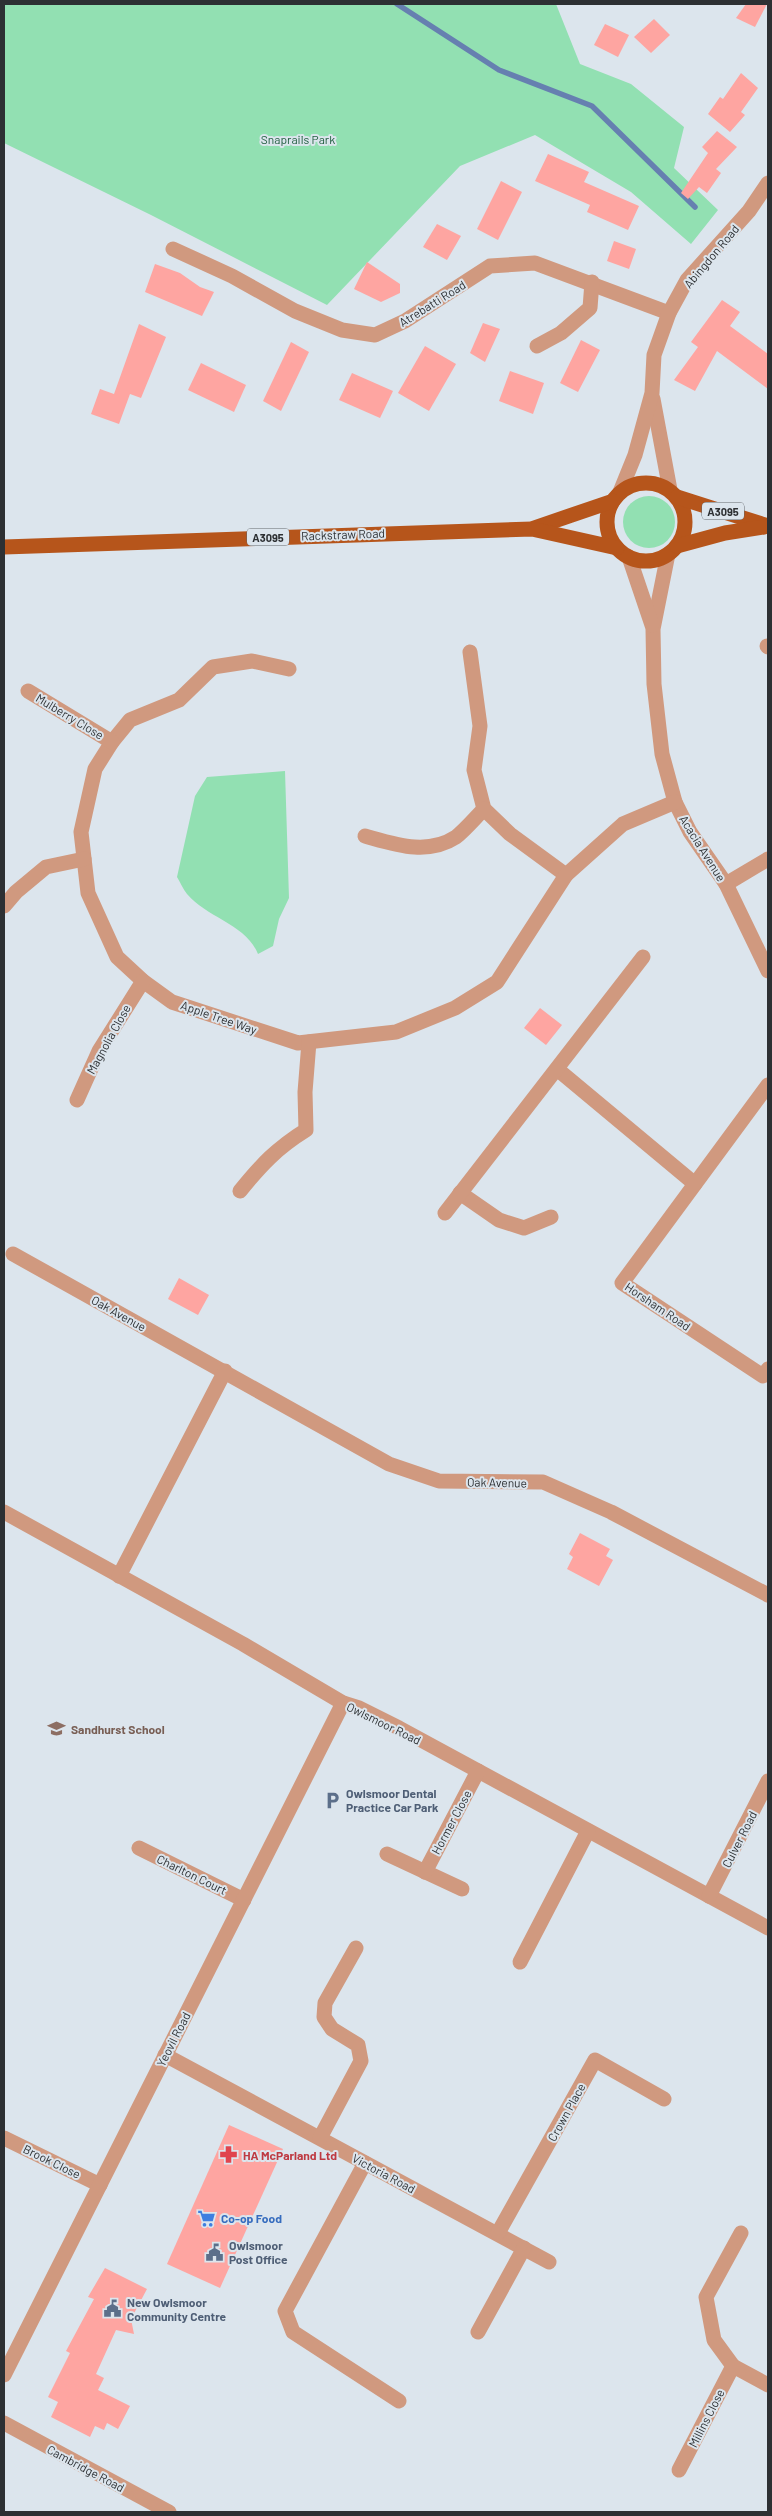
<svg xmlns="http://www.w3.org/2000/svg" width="772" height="2516" viewBox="0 0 772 2516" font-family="Barlow,sans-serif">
  <rect width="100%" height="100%" fill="#dce5ed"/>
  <g fill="#92e0b2">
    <path d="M4 4H556L580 64 631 84 684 127 674 168 718 210 691 244 631 192 535 135 460 166 327 305 151 215 4 143Z"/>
    <circle cx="649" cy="522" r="26"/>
    <path d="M285 771 289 898 279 919 273 946 258 954C246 924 207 918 187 894 183 889 180 882 177 877L195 796 207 777Z"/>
  </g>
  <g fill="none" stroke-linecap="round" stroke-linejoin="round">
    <path stroke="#6680b0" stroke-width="5.5" d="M397 4 499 70 592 106 695 207"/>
  </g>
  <g fill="#fea5a1">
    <path d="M746 4H767L755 27 736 18Z"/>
    <path d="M654 19 670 35 651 53 634 37Z"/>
    <path d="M605 24 629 35 618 57 594 45Z"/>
    <path d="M741 73 758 88 741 112 745 115 730 132 708 114 720 97 723 99Z"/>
    <path d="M717 131 737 147 716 169 721 173 707 193 699 187 688 199 681 193 708 153 702 147Z"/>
    <path d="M548 154 589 172 584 182 639 206 628 230 587 212 590 205 535 181Z"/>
    <path d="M501 181 522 192 498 240 477 229Z"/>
    <path d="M437 224 461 236 447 260 423 247Z"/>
    <path d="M614 241 636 249 629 269 607 261Z"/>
    <path d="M367 262 400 284V293L381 302 354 289Z"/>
    <path d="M155 264 180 273 200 287 214 292 202 316 145 292Z"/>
    <path d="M722 300 740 312 730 326 768 354V389L717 351 695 391 674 380 698 347 691 342Z"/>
    <path d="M483 323 500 329 485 362 470 353Z"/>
    <path d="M139 324 166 337 141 398 130 394 119 424 91 414 100 389 114 394Z"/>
    <path d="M581 340 600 350 578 392 560 383Z"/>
    <path d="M291 342 309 352 281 411 263 401Z"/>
    <path d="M425 346 456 364 429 411 398 393Z"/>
    <path d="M201 363 246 385 234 412 188 390Z"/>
    <path d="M510 371 544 383 533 414 499 401Z"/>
    <path d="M352 373 393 391 380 418 339 400Z"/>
    <path d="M540 1008 562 1025 546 1045 524 1028Z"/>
    <path d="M179 1278 209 1295 198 1315 168 1299Z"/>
    <path d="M580 1533 610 1549 606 1556 613 1560 599 1586 567 1569 573 1557 569 1554Z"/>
    <path d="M229 2125 283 2149 220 2288 167 2264Z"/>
    <path d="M105 2268 147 2289 131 2319 134 2334 116 2330 96 2374 104 2378 98 2390 130 2406 118 2429 107 2423 104 2430 95 2426 90 2437 51 2417 58 2402 48 2397 70 2353 66 2351 94 2299 88 2297Z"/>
  </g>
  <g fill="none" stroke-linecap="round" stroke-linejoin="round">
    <g stroke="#d0997f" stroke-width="15">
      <path d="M173 249 232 276 295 311 342 330 375 335 405 321 490 266 535 263 669 313"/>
      <path d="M537 346 561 333 590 308 592 282"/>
      <path d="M653 399 670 490"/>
      <path d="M620 492 635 455 652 393 654 355 669 313 687 280 749 211 768 183"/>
      <path d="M668 554 653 629 654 684 662 754 675 802 690 832 726 884 768 971"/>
      <path d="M629 557 652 625"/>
      <path d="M767 646 768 647"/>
      <path d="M470 652 480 726 474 770 484 809 510 834 566 875"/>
      <path d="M289 669 252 661 213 667 179 700 130 720 112 742 95 769 81 832 88 893 117 957 143 981 172 1002 298 1043 396 1032 455 1008 497 982 566 875 623 824 675 802"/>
      <path d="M28 691 112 742"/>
      <path d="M365 836C394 844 427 856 456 837 466 829 475 818 484 809"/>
      <path d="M726 884 768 859"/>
      <path d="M4 906 16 892 46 867 84 859"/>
      <path d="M557 1069 695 1184"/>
      <path d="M768 1085 622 1283 763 1376 768 1369"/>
      <path d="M77 1100 99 1051 143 981"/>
      <path d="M240 1191C261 1165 277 1148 306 1130L305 1092 309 1042"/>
      <path d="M460 1193 499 1220 524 1228 551 1217"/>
      <path d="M445 1213 643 957"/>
      <path d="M13 1254 389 1464 439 1481 543 1482 611 1512 768 1595"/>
      <path d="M4 1512 243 1644 343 1703 359 1708 399 1728 768 1928"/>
      <path d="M119 1576 225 1371"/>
      <path d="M139 1848 244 1900"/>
      <path d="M387 1854 462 1889"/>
      <path d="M425 1872 478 1771"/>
      <path d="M709 1896 768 1781"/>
      <path d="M520 1962 588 1831"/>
      <path d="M165 2055 549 2262"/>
      <path d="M4 2138 100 2185"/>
      <path d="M320 2138 361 2061 358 2045 332 2029 324 2017 325 2003 356 1948"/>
      <path d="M365 2163 285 2311 293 2332 399 2401"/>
      <path d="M498 2233 595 2060 664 2099"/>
      <path d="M741 2233 706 2297 714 2340 733 2366 768 2385"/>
      <path d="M478 2332 524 2248"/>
      <path d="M4 2375 343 1703"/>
      <path d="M4 2423 169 2512"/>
      <path d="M679 2470 733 2366"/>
    </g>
    <g stroke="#b6551b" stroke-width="15">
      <circle cx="646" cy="522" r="39"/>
      <path d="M677 497 768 526"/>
      <path d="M534 528 613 501"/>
      <path d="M677 546 725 533 764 527"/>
      <path d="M4 547 532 529 617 548"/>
    </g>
  </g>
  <defs>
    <symbol id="school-bare" viewBox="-9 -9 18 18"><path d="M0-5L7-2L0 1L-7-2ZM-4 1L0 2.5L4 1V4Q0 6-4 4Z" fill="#8d6e63" stroke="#dce5ed" stroke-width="2.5" paint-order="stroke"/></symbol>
    <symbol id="parking-bare" viewBox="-9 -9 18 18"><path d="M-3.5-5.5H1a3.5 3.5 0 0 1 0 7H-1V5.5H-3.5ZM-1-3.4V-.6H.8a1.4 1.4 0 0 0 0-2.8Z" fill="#5c6f8a" stroke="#dce5ed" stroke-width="2.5" paint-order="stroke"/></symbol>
    <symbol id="pharmacy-bare" viewBox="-9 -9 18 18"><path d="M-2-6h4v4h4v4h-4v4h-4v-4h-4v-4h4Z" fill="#e0444e" stroke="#dce5ed" stroke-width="2.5" paint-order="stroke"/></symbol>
    <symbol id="supermarket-bare" viewBox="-9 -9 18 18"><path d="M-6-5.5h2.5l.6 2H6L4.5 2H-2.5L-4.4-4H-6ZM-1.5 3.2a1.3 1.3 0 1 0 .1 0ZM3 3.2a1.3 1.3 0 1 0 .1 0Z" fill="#3f7fe0" stroke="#dce5ed" stroke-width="2.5" paint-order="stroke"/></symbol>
    <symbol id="civic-bare" viewBox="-9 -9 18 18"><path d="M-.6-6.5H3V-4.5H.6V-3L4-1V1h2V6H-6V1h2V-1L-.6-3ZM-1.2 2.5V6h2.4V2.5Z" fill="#5c6f8a" stroke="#dce5ed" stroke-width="2.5" paint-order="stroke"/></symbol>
  </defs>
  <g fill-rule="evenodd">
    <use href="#school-bare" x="44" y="1716" width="25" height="25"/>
    <use href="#parking-bare" x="320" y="1788" width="25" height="25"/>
    <use href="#pharmacy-bare" x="216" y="2142" width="25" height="25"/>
    <use href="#supermarket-bare" x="194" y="2206" width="25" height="25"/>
    <use href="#civic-bare" x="202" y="2240" width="25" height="25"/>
    <use href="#civic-bare" x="100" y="2296" width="25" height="25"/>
  </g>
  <g text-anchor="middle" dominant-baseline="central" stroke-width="4" stroke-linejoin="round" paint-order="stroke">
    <g fill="#dce5ed" stroke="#62666b" stroke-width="1">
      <rect x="702" y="502.5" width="42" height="17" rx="4"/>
      <rect x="247" y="528.5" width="42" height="17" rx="4"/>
    </g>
    <g font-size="11" font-weight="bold" fill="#2d3033">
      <text x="723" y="511">A3095</text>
      <text x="268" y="537">A3095</text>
    </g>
    <g font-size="12" fill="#1d5b3c" stroke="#dce5ed">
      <text x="298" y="139">Snaprails Park</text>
    </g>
    <g font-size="12" fill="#2d3033" stroke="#dce5ed">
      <text transform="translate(711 256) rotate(-50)">Abingdon Road</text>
      <text transform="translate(432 303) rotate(-32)">Atrebatti Road</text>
      <text transform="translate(343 534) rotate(-2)">Rackstraw Road</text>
      <text transform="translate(70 716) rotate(31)">Mulberry Close</text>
      <text transform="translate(703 848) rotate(58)">Acacia Avenue</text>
      <text transform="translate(219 1017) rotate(19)">Apple Tree Way</text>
      <text transform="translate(108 1039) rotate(-61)">Magnolia Close</text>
      <text transform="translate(658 1306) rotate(34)">Horsham Road</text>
      <text transform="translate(119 1313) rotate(29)">Oak Avenue</text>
      <text transform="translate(497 1482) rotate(1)">Oak Avenue</text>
      <text transform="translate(384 1723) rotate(26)">Owlsmoor Road</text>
      <text transform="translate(451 1822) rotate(-62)">Hormer Close</text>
      <text transform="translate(739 1839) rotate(-63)">Culver Road</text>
      <text transform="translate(192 1874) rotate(26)">Charlton Court</text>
      <text transform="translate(173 2039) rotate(-63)">Yeovil Road</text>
      <text transform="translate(566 2112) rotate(-61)">Crown Place</text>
      <text transform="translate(52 2161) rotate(26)">Brook Close</text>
      <text transform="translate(384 2173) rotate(28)">Victoria Road</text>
      <text transform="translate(706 2418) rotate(-63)">Millins Close</text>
      <text transform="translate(86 2468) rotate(28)">Cambridge Road</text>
    </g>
    <g font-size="12" font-weight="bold" fill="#785e54" stroke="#dce5ed" text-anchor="start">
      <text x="71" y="1729">Sandhurst School</text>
    </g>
    <g font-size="12" font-weight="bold" fill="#4e5e75" stroke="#dce5ed" text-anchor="start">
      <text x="346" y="1793">Owlsmoor Dental<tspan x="346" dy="14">Practice Car Park</tspan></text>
      <text x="229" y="2245">Owlsmoor<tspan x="229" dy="14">Post Office</tspan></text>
      <text x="127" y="2302">New Owlsmoor<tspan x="127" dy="14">Community Centre</tspan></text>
    </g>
    <g font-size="12" font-weight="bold" fill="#be3a42" stroke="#dce5ed" text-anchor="start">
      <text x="243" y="2155">HA McParland Ltd</text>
    </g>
    <g font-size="12" font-weight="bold" fill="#366cbe" stroke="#dce5ed" text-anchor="start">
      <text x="221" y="2218">Co-op Food</text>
    </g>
  </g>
  <rect width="772" height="2516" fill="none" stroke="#2d3033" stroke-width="10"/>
</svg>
